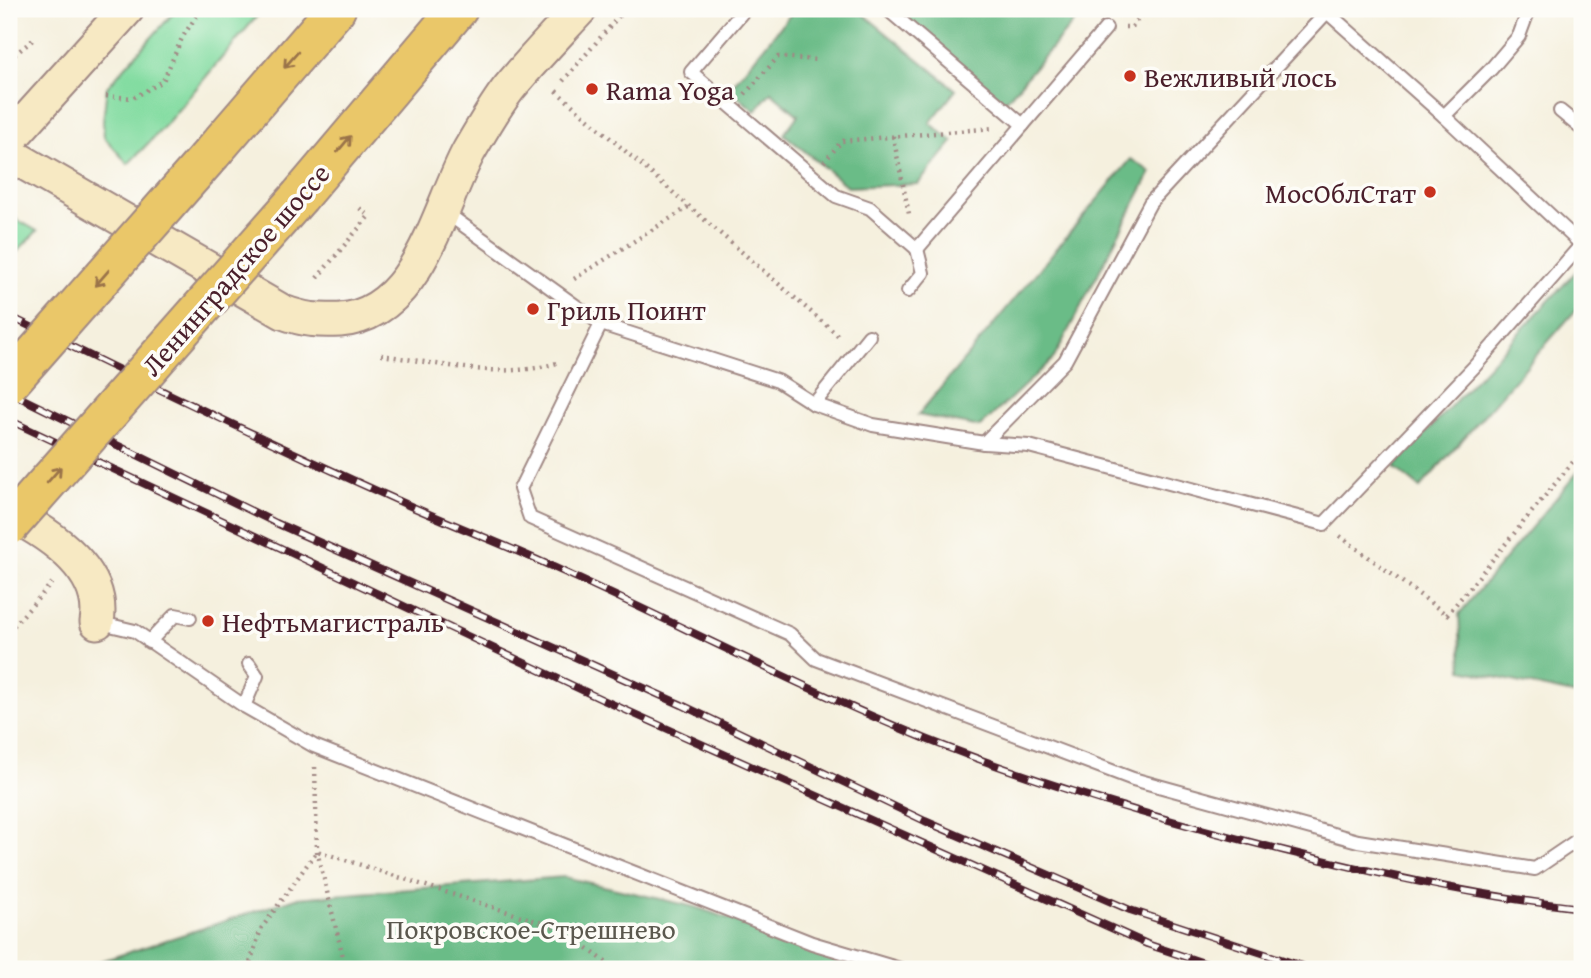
<svg xmlns="http://www.w3.org/2000/svg" width="1591" height="978" viewBox="0 0 1591 978" font-family="'Gentium Book Plus',serif">
  <rect width="100%" height="100%" fill="#fdfcf7"/>
  <filter id="ink" filterUnits="userSpaceOnUse"><feTurbulence type="fractalNoise" baseFrequency=".0143" numOctaves="2"/><feDisplacementMap in="SourceGraphic" scale="14" xChannelSelector="R" yChannelSelector="G"/><feConvolveMatrix kernelMatrix="1 2 1 2 8 2 1 2 1" color-interpolation-filters="sRGB"/></filter>
  <filter id="wash" filterUnits="userSpaceOnUse"><feTurbulence type="fractalNoise" baseFrequency=".00686" numOctaves="4" result="noise"/><feDisplacementMap in="SourceGraphic" scale="28" xChannelSelector="R" yChannelSelector="G"/><feGaussianBlur stdDeviation="1.57" result="paint"/><feColorMatrix in="noise" values="0 0 0 0 0 0 0 0 0 0 0 0 0 0 0 0 0 1.4 0 .05"/><feComposite in="paint" operator="in"/></filter>
  <g filter="url(#wash)">
    <rect width="100%" height="100%" fill="#f5f0de"/>
    <g fill="#83dca1" stroke="#667e66" stroke-width="2">
      <path d="M177 9H263L162 129 128 164 104 137 103 121 107 87Z"/>
      <path d="M9 215 37 231 9 260Z"/>
    </g>
    <g fill="#6abc87" stroke="#5a6e59" stroke-width="2">
      <path d="M795 9H857L956 90 930 123 953 142 918 184 848 187 784 134 798 115 771 92 755 111 729 89Z"/>
      <path d="M895 9H1085L1004 103Z"/>
      <path d="M1131 159 1151 172 1054 358 980 427 918 415Z"/>
      <path d="M1582 265V303L1420 488 1394 467Z"/>
      <path d="M1582 467V696L1462 670 1459 614Z"/>
      <path d="M564 877 695 907 878 969H77L296 898Z"/>
    </g>
  </g>
  <g filter="url(#ink)">
    <g fill="none" stroke-linecap="round" stroke-linejoin="round">
      <defs>
        <g id="lane">
          <path d="M745 9 691 72 836 196 870 208 917 249 1106 28"/>
          <path d="M887 9 1023 125"/>
          <path d="M1326 9 1327 12 1444 116 1491 69 1519 36 1529 9"/>
          <path d="M1560 111 1582 129"/>
          <path d="M1444 116 1582 245"/>
          <path d="M445 212 601 324 778 381 814 404 873 425 984 443 1029 446 1324 524 1474 367 1582 244"/>
          <path d="M908 291 923 273 917 249"/>
          <path d="M601 324 520 489 530 518 790 634 816 659 1133 779 1358 841 1535 869 1582 837"/>
          <path d="M814 404 869 336"/>
          <path d="M984 443 1065 361 1150 203 1327 12"/>
          <path d="M97 622 135 631 244 706 314 746 812 943 900 969"/>
          <path d="M149 642 175 615 190 618"/>
          <path d="M244 706 257 676 249 664"/>
        </g>
        <g id="secondary">
          <path d="M9 140 127 9"/>
          <path d="M9 154 283 312C304 320 318 321 340 320 419 314 438 208 469 151 481 131 494 107 509 88 531 61 556 35 580 9"/>
          <path d="M9 513C48 533 106 570 97 622"/>
        </g>
        <g id="primary">
          <path d="M212 153 336 9"/>
          <path d="M300 196 458 9"/>
        </g>
      </defs>
      <use href="#lane" stroke="#a08884" stroke-width="16"/>
      <use href="#secondary" stroke="#a08884" stroke-width="37"/>
      <use href="#primary" stroke="#a08884" stroke-width="42"/>
      <g stroke="#a08884" stroke-width="4.5" stroke-dasharray="2 5" stroke-linecap="butt">
        <path d="M1125 27H1132L1146 9"/>
        <path d="M9 59 34 39"/>
        <path d="M563 81 625 9"/>
        <path d="M556 91 841 338"/>
        <path d="M745 94 778 57 819 60"/>
        <path d="M106 96 133 98 163 81 182 38 201 9"/>
        <path d="M893 136 909 214"/>
        <path d="M824 162 842 141 994 128"/>
        <path d="M317 278 369 216 357 206"/>
        <path d="M574 279 690 206"/>
        <path d="M381 355C439 363 503 381 560 362"/>
        <path d="M1340 536 1447 615 1582 451"/>
        <path d="M9 631 52 583"/>
        <path d="M315 767 317 851 346 969"/>
        <path d="M248 969 261 929 317 851 558 928 616 969"/>
      </g>
      <use href="#lane" stroke="#fff" stroke-width="12"/>
      <use href="#secondary" stroke="#f7e9c3" stroke-width="33"/>
      <use href="#primary" stroke="#eac769" stroke-width="38"/>
      <defs>
        <g id="rail">
          <path d="M9 316C141 381 273 445 408 505 460 528 513 548 564 572 685 627 803 689 926 739 1042 785 1161 820 1282 850 1381 875 1481 897 1582 908"/>
          <path d="M9 392 276 523 682 705 925 821 1130 910 1311 969"/>
          <path d="M9 420 601 699 1147 944 1222 969"/>
        </g>
      </defs>
      <use href="#rail" stroke="#4a1f2b" stroke-width="8"/>
      <use href="#rail" stroke="#fdfcf7" stroke-width="5" stroke-dasharray="16" stroke-linecap="butt"/>
      <defs>
        <g id="primary-bridge">
          <path d="M9 383 212 153"/>
          <path d="M9 526 300 196"/>
        </g>
      </defs>
      <use href="#primary-bridge" stroke="#a08884" stroke-width="42" stroke-linecap="butt"/>
      <use href="#primary-bridge" stroke="#eac769" stroke-width="38"/>
    </g>
    <defs><path id="oneway-shaft" d="M-6 0H5M1.5-3L5.5 0L1.5 3" fill="none" stroke-width="1.6" stroke-linecap="round" stroke-linejoin="round" transform="scale(1.75)"/></defs>
    <g stroke="#9a734a">
      <use href="#oneway-shaft" transform="translate(291 60) rotate(131)"/>
      <use href="#oneway-shaft" transform="translate(344 144) rotate(-50)"/>
      <use href="#oneway-shaft" transform="translate(102 278) rotate(131)"/>
      <use href="#oneway-shaft" transform="translate(54 475) rotate(-49)"/>
    </g>
  </g>
  <g fill="#c8321e" stroke="#fdfcf7" stroke-width="2.5">
    <circle cx="1130" cy="76" r="7"/>
    <circle cx="592" cy="89" r="7"/>
    <circle cx="1430" cy="192" r="7"/>
    <circle cx="533" cy="309" r="7"/>
    <circle cx="208" cy="621" r="7"/>
  </g>
  <g text-anchor="middle" dominant-baseline="central" stroke-width="7" stroke-linejoin="round" paint-order="stroke">
    <g font-size="28" fill="#4a1f2b" stroke="#fdfcf7" text-anchor="start">
      <text x="1144" y="76">Вежливый лось</text>
      <text x="606" y="89">Rama Yoga</text>
      <text x="1416" y="192" text-anchor="end">МосОблСтат</text>
      <text x="547" y="309">Гриль Поинт</text>
      <text x="222" y="621">Нефтьмагистраль</text>
    </g>
    <g font-size="28" fill="#4a1f2b" stroke="#fdfcf7">
      <text transform="translate(235 269) rotate(-49)">Ленинградское шоссе</text>
    </g>
    <g font-size="28" fill="#5b584e" stroke="#fdfcf7">
      <text x="531" y="928">Покровское-Стрешнево</text>
    </g>
  </g>
  <rect width="1591" height="978" fill="none" stroke="#fdfcf7" stroke-width="35"/>
</svg>
